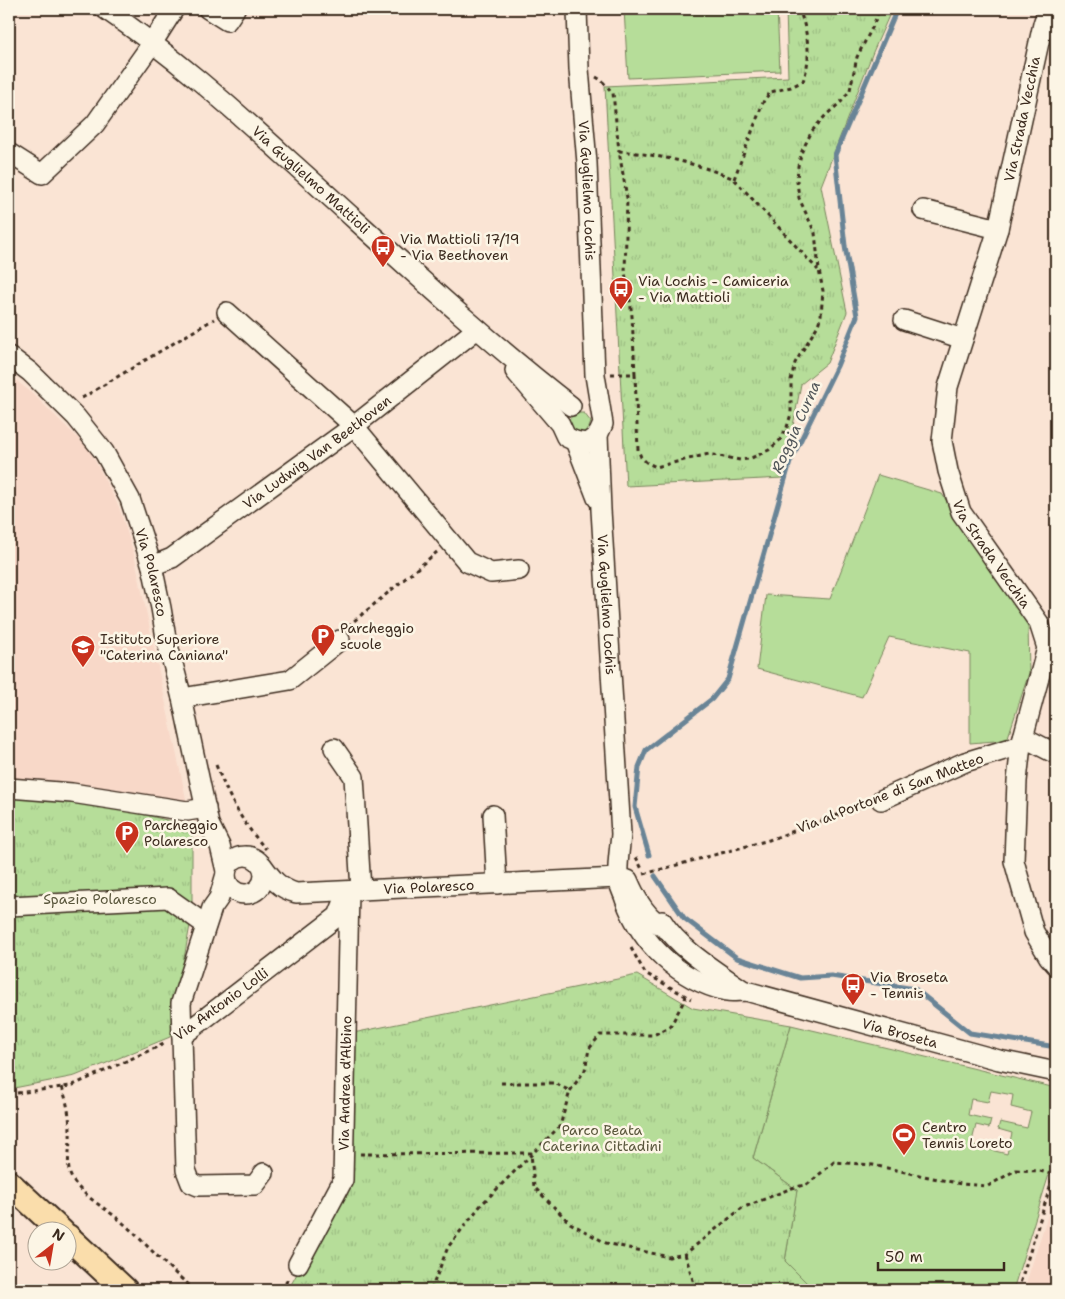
<svg xmlns="http://www.w3.org/2000/svg" width="1065" height="1299" viewBox="0 0 1065 1299" font-family="'Shantell Sans',sans-serif">
  <defs>
    <pattern id="park-tufts" width="24" height="20" patternUnits="userSpaceOnUse" patternTransform="scale(1.25)"><rect width="24" height="20" fill="#b6dd99"/><path d="M3 7l-1-3M5 7V3M7 7l1-3M15 17l-1-3M17 17v-4M19 17l1-3" fill="none" stroke="#9dbe83"/></pattern>
  </defs>
  <rect width="100%" height="100%" fill="#fae4d4"/>
  <filter id="ink" filterUnits="userSpaceOnUse"><feTurbulence type="fractalNoise" baseFrequency=".02" numOctaves="2"/><feDisplacementMap in="SourceGraphic" scale="10" xChannelSelector="R" yChannelSelector="G"/><feConvolveMatrix kernelMatrix="1 2 1 2 8 2 1 2 1" color-interpolation-filters="sRGB"/></filter>
  <g filter="url(#ink)">
    <g fill="#f8d8c8">
      <path d="M9 375 32 393 89 449 119 507 134 554 188 808 9 781Z"/>
      <path d="M1056 1189V1290H1024Z"/>
    </g>
    <g fill="#b6dd99" stroke="#78845c" fill-rule="evenodd">
      <path d="M624 9H777L780 71 628 78Z"/>
      <path d="M576 413H584L591 422 587 433 576 436 568 420Z"/>
      <path d="M878 475 942 494 1028 624 1029 673 1007 740 970 743V653L889 637 862 697 757 669 766 595 830 599Z"/>
      <path d="M791 1025 1056 1088V1152L1013 1290H814L785 1261 797 1190 753 1158ZM991 1091 1013 1095 1011 1107 1031 1112 1027 1128 1000 1122 998 1129 1012 1133 1007 1154 971 1145 976 1125 989 1128 991 1120 968 1115 971 1099 988 1102Z"/>
    </g>
    <g fill="url(#park-tufts)" stroke="#78845c">
      <path d="M786 9H892L873 52 821 186 847 312 827 363 801 384 783 478 626 486 605 86 788 77Z"/>
      <path d="M9 795 74 798 192 826V914L170 1037 75 1076 9 1089Z"/>
      <path d="M637 975 693 1008 791 1025 753 1158 797 1190 785 1261 814 1290H288L349 1180 353 1033Z"/>
    </g>
    <g fill="none" stroke-linecap="round" stroke-linejoin="round">
      <g stroke="#698496" stroke-width="5">
        <path d="M649 855 635 807 639 767 646 750 712 699 728 679 790 462 837 366 857 316 845 246 835 155 897 9"/>
        <path d="M655 876 684 918 737 958 800 978 831 976 915 989 970 1033 1056 1047"/>
      </g>
      <defs>
        <g id="minor">
          <path id="s1" d="M105 9C171 54 230 106 289 160 382 243 473 330 571 406"/>
          <path d="M208 9 227 21 235 9"/>
          <path id="s2" d="M577 9 579 69 587 163 595 375 603 424 598 435 601 510 621 834C620 848 617 863 618 877 618 884 623 892 625 899 641 944 679 980 726 991 732 992 739 991 746 991L999 1060 1056 1072"/>
          <path id="s3" d="M1048 9 1043 24 998 229 948 387 942 441 948 471 961 512 1039 623 1047 648 1021 745 1017 781 1014 861 1034 932 1049 957 1056 965"/>
          <path d="M9 153 42 174 95 124 153 42 174 9"/>
          <path d="M923 210 998 229"/>
          <path d="M227 312 354 426 467 562 491 573 519 570"/>
          <path d="M904 320 963 339"/>
          <path id="s4" d="M9 356 30 372 76 417 104 452 130 499 152 566 161 608 166 638 182 698 209 824 220 846 226 871"/>
          <path d="M515 371 560 424 566 437 575 441 587 443 598 435"/>
          <path d="M575 441 597 498"/>
          <path id="s5" d="M152 566 172 558 354 426 477 329"/>
          <path d="M182 698 290 680 340 640"/>
          <path d="M1023 737 1056 754"/>
          <path d="M334 748 354 777 361 890"/>
          <path d="M9 788 72 793 187 811 206 808"/>
          <path d="M881 800 965 762 1021 745"/>
          <path d="M493 815 497 884"/>
          <circle cx="245" cy="875" r="19"/>
          <path id="s6" d="M262 865C272 879 279 888 296 893L618 878 628 880C637 901 647 919 668 930"/>
          <path d="M226 874 219 898 212 908 181 1003 186 1170 191 1183 198 1186 255 1185 264 1173"/>
          <path d="M9 906 168 898 206 925"/>
          <path d="M662 921C679 949 716 971 743 990"/>
          <path d="M182 1036 338 916 346 896"/>
          <path id="s7" d="M298 1264 343 1180 349 891"/>
        </g>
        <g id="major">
          <path d="M9 1183 62 1232"/>
          <path d="M68 1237 125 1290"/>
        </g>
      </defs>
      <use href="#minor" stroke="#3b2a1e" stroke-width="22"/>
      <use href="#major" stroke="#3b2a1e" stroke-width="28"/>
      <g stroke="#3b2a1e" stroke-width="3" stroke-dasharray="4 4" stroke-linecap="butt">
        <path d="M596 77 601 80 613 93 619 151"/>
        <path d="M734 179 764 100 771 92 791 87 803 81C812 58 808 32 799 9"/>
        <path d="M611 374H635L638 450 641 457 646 462 656 467 709 454 740 460 749 459 769 450 780 440 787 427 791 414V380L795 363 818 325 821 315 823 291 819 270 815 233 799 198 797 181 798 166 802 151 812 131 826 115 841 102 850 90 857 57 874 24 879 9"/>
        <path d="M635 374 632 316 629 293 625 273 627 198 619 151C659 155 697 163 734 179L818 270"/>
        <path d="M82 398 214 319"/>
        <path d="M348 626 437 552"/>
        <path d="M216 765C229 798 242 823 266 849"/>
        <path d="M636 857 642 869"/>
        <path d="M644 874 769 840 865 805"/>
        <path d="M631 948 645 973 691 999"/>
        <path d="M501 1083H555L570 1091"/>
        <path d="M62 1087C67 1101 70 1117 70 1132 71 1146 66 1161 70 1174 77 1194 108 1209 123 1223 148 1245 169 1271 196 1290"/>
        <path d="M9 1094 71 1086 166 1043"/>
        <path d="M360 1154 531 1153 534 1187 570 1223 606 1243 669 1257 685 1254 742 1208 792 1188 808 1184 834 1162 873 1165 961 1184 988 1186 1016 1170 1040 1171 1054 1175"/>
        <path d="M685 1254 696 1290"/>
        <path d="M281 1290 289 1278"/>
        <path d="M431 1290 448 1247 481 1205 560 1126 570 1091 585 1070 589 1049 600 1035H653L670 1027 686 997"/>
        <path d="M1018 1290 1056 1168"/>
      </g>
      <use href="#minor" stroke="#fcf5e5" stroke-width="19"/>
      <use href="#major" stroke="#faddab" stroke-width="24"/>
    </g>
  </g>
  <defs>
    <symbol id="bus-pin" viewBox="-11 -11 22 30"><path d="M0 17L-7.5 6A9.5 9.5 0 1 1 7.5 6Z" fill="#c8321e" stroke="#fcf5e5"/><path d="M-5-6H5V4H4V6H2V4H-2V6H-4V4H-5ZM-3.5-4V0h7V-4ZM-3.5 1.2v1.5H-2V1.2ZM2 1.2v1.5H3.5V1.2Z" fill="#fff"/></symbol>
    <symbol id="parking-pin" viewBox="-11 -11 22 30"><path d="M0 17L-7.5 6A9.5 9.5 0 1 1 7.5 6Z" fill="#c8321e" stroke="#fcf5e5"/><path d="M-3.5-5.5H1a3.5 3.5 0 0 1 0 7H-1V5.5H-3.5ZM-1-3.4V-.6H.8a1.4 1.4 0 0 0 0-2.8Z" fill="#fff"/></symbol>
    <symbol id="school-pin" viewBox="-11 -11 22 30"><path d="M0 17L-7.5 6A9.5 9.5 0 1 1 7.5 6Z" fill="#c8321e" stroke="#fcf5e5"/><path d="M0-5L7-2L0 1L-7-2ZM-4 1L0 2.5L4 1V4Q0 6-4 4Z" fill="#fff"/></symbol>
    <symbol id="stadium-pin" viewBox="-11 -11 22 30"><path d="M0 17L-7.5 6A9.5 9.5 0 1 1 7.5 6Z" fill="#c8321e" stroke="#fcf5e5"/><path d="M0-5a6.5 5 0 1 0 0 10a6.5 5 0 1 0 0-10ZM-3.5-1.8h7v3.6h-7Z" fill="#fff"/></symbol>
  </defs>
  <g fill-rule="evenodd">
    <use href="#bus-pin" x="369" y="233" width="28" height="38"/>
    <use href="#bus-pin" x="607" y="275" width="28" height="38"/>
    <use href="#parking-pin" x="309" y="622" width="28" height="38"/>
    <use href="#school-pin" x="69" y="633" width="28" height="38"/>
    <use href="#parking-pin" x="113" y="819" width="28" height="38"/>
    <use href="#bus-pin" x="839" y="971" width="28" height="38"/>
    <use href="#stadium-pin" x="890" y="1121" width="28" height="38"/>
  </g>
  <g text-anchor="middle" dominant-baseline="central" stroke-width="5" stroke-linejoin="round" paint-order="stroke">
    <g font-size="14" fill="#3b2a1e" stroke="#fcf5e5">
      <text transform="translate(1022 119) rotate(-78)">Via Strada Vecchia</text>
      <text stroke="none"><textPath href="#s1" startOffset="268">Via Guglielmo Mattioli</textPath></text>
      <text stroke="none"><textPath href="#s2" startOffset="182">Via Guglielmo Lochis</textPath></text>
      <text stroke="none"><textPath href="#s5" startOffset="201">Via Ludwig Van Beethoven</textPath></text>
      <text stroke="none"><textPath href="#s3" startOffset="571">Via Strada Vecchia</textPath></text>
      <text stroke="none"><textPath href="#s4" startOffset="266">Via Polaresco</textPath></text>
      <text stroke="none"><textPath href="#s2" startOffset="598">Via Guglielmo Lochis</textPath></text>
      <text transform="translate(890 793) rotate(-21)">Via al Portone di San Matteo</text>
      <text stroke="none"><textPath href="#s6" startOffset="178">Via Polaresco</textPath></text>
      <text transform="translate(221 1004) rotate(-36)">Via Antonio Lolli</text>
      <text stroke="none"><textPath href="#s2" startOffset="1216">Via Broseta</textPath></text>
      <text stroke="none"><textPath href="#s7" startOffset="192">Via Andrea d'Albino</textPath></text>
    </g>
    <g font-size="14" fill="#3b2a1e" stroke="#fcf5e5" text-anchor="start">
      <text x="400" y="239">Via Mattioli 17/19<tspan x="400" dy="16">- Via Beethoven</tspan></text>
      <text x="638" y="281">Via Lochis - Camiceria<tspan x="638" dy="16">- Via Mattioli</tspan></text>
      <text x="340" y="628">Parcheggio<tspan x="340" dy="16">scuole</tspan></text>
      <text x="100" y="639">Istituto Superiore<tspan x="100" dy="16">"Caterina Caniana"</tspan></text>
      <text x="144" y="825">Parcheggio<tspan x="144" dy="16">Polaresco</tspan></text>
      <text x="870" y="977">Via Broseta<tspan x="870" dy="16">- Tennis</tspan></text>
      <text x="922" y="1127">Centro<tspan x="922" dy="16">Tennis Loreto</tspan></text>
    </g>
    <g font-size="14" fill="#5a573d" stroke="#fcf5e5">
      <text x="100" y="899">Spazio Polaresco</text>
      <text x="602" y="1130">Parco Beata<tspan x="602" dy="16">Caterina Cittadini</tspan></text>
    </g>
    <g font-size="15" font-style="italic" fill="#52575a" stroke="#fcf5e5">
      <text transform="translate(796 427) rotate(-66)">Roggia Curna</text>
    </g>
  </g>
  <rect width="1065" height="1299" fill="none" stroke="#fcf5e5" stroke-width="30"/>
  <rect x="15" y="15" width="1035" height="1269" fill="none" stroke="#3b2a1e" stroke-width="2" filter="url(#ink)"/>
  <g transform="translate(52 1246) rotate(31)"><circle r="24" fill="#fcf5e5" stroke="#afa495"/>
  <path d="M0-4L9 19L0 12L-9 19Z" fill="#c8321e"/>
  <text y="-8" font-size="14" font-weight="bold" text-anchor="middle" fill="#3b2a1e">N</text>
  </g>
  <path d="M878 1262v8h126v-8" fill="none" stroke="#3b2a1e" stroke-width="2.5"/>
  <text x="885" y="1262" font-size="15" fill="#3b2a1e" stroke="#fcf5e5" stroke-width="4" paint-order="stroke">50 m</text>
</svg>
